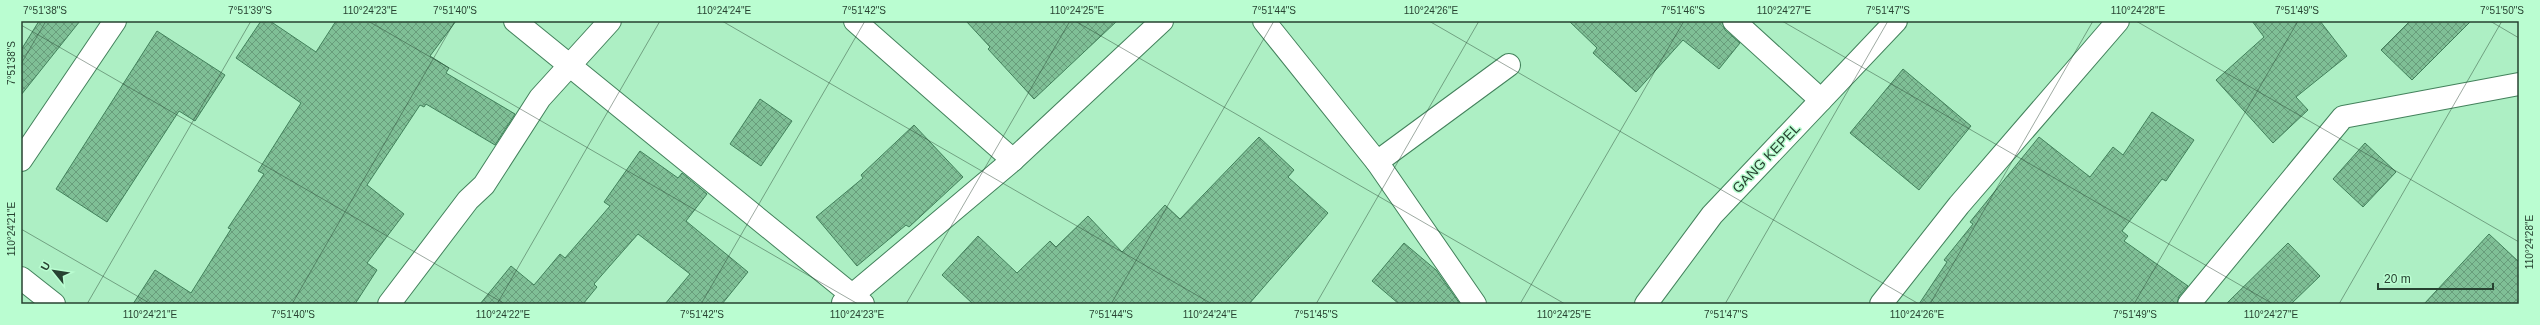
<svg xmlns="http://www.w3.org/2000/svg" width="2540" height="325" viewBox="0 0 2540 325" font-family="Helvetica,sans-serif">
  <defs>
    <pattern id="building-cross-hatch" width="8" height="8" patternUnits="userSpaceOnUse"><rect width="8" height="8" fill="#7fbf96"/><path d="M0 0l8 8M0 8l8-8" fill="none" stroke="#689d7b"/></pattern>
  </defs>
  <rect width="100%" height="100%" fill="#adefc4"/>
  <g fill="url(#building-cross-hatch)" stroke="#42815b">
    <path d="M39 21H80L21 95V50Z"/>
    <path d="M261 21H270L316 52 336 21H456L430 56 449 68 446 73 515 114 495 145 426 104 424 107 420 105 367 185 404 214 367 263 377 270 355 304H133L155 270 191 293 231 229 228 228 264 174 258 171 301 103 236 58Z"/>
    <path d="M966 21H1117L1034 99 988 49 990 47Z"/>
    <path d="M1569 21H1722L1725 30 1740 43 1719 69 1683 40 1636 92 1593 53 1597 48Z"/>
    <path d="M2252 21H2320L2347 56 2296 97 2308 110 2273 143 2216 80 2264 37Z"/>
    <path d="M2410 21H2471L2412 80 2381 50Z"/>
    <path d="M157 31 225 75 195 121 179 111 107 222 56 189Z"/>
    <path d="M1903 69 1971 126 1919 190 1850 133Z"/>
    <path d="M760 99 792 121 761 166 730 144Z"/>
    <path d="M2152 112 2194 140 2166 181 2162 179 2122 231 2128 236 2124 241 2188 286 2179 296 2177 304H1919L1947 262 1944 260 1973 224 1970 222 2039 137 2090 177 2113 147 2123 155Z"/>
    <path d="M914 125 963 177 909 227 906 225 857 266 816 217 863 178 861 175Z"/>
    <path d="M1259 137 1294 170 1288 177 1328 213 1249 304H973L942 275 978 236 1017 273 1050 241 1056 247 1088 216 1122 252 1165 205 1180 219Z"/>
    <path d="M2365 143 2396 172 2363 207 2333 179Z"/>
    <path d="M640 151 678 178 682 173 707 194 686 221 748 272 722 304H665L690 274 638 234 594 284 597 287 583 304H480L511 266 534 285 560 254 565 258 610 206 604 202Z"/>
    <path d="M2489 234 2519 262V304H2424Z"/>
    <path d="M1404 243 1436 270 1460 304H1399L1372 281Z"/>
    <path d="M2288 243 2320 276 2291 304H2226Z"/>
  </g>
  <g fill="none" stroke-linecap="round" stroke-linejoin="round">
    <defs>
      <g id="minor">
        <path d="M515 21 863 304"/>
        <path d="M855 21 1013 160"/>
        <path d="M1264 21 1377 162 1475 304"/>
        <path d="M1734 21 1821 100"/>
        <path d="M21 160 115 21"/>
        <path d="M1377 162 1509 65"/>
        <path d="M21 278 54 304"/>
        <path d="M843 303 1013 160 1162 21"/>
        <path d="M389 304 468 200 484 185 540 98 610 21"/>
        <path d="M1646 304 1712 215 1896 21"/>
        <path d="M1881 304 1959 205 2118 21"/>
        <path d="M2189 304 2343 117 2519 84"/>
      </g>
    </defs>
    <use href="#minor" stroke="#43825c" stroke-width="24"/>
    <use href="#minor" stroke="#fff" stroke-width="22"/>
  </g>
  <path fill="none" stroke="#274231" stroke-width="1" stroke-opacity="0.45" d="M368 21 858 304M722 21 1212 304M1075 21 1565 304M1429 21 1919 304M1782 21 2273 304M2136 21 2519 242M2490 21 2519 38M21 25 505 304M21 64 46 21M21 229 151 304M87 304 251 21M292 304 455 21M497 304 660 21M701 304 865 21M906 304 1070 21M1111 304 1274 21M1316 304 1479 21M1520 304 1684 21M1725 304 1888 21M1930 304 2093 21M2134 304 2298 21M2339 304 2502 21"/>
  <g text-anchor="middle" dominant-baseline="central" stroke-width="3" stroke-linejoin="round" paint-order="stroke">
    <g font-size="14" fill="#274231" stroke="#bafdd1">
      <text transform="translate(1766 158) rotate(-46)">GANG KEPEL</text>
    </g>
  </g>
  <rect width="2540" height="325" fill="none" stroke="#bafdd1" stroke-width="44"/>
  <g transform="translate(54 271) rotate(300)" stroke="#bafdd1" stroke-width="3" paint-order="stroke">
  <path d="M0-3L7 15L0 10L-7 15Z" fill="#274231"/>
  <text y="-6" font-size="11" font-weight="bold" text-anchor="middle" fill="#274231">U</text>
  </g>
  <path d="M2378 283v6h115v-6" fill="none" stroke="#274231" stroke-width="2"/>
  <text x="2384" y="283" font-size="12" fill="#274231" stroke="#bafdd1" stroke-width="3" paint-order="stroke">20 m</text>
  <rect x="22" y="22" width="2496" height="281" fill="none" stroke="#274231" stroke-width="1.5"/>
  <g font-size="10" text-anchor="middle" fill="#274231">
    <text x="45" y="14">7°51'38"S</text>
    <text x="250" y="14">7°51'39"S</text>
    <text x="370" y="14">110°24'23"E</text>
    <text x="455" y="14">7°51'40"S</text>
    <text x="724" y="14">110°24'24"E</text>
    <text x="864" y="14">7°51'42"S</text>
    <text x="1077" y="14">110°24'25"E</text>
    <text x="1274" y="14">7°51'44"S</text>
    <text x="1431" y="14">110°24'26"E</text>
    <text x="1683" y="14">7°51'46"S</text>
    <text x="1784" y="14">110°24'27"E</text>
    <text x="1888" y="14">7°51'47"S</text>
    <text x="2138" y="14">110°24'28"E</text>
    <text x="2297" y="14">7°51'49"S</text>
    <text x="2502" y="14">7°51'50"S</text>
    <text transform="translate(11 63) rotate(-90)" y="4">7°51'38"S</text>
    <text transform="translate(11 229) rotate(-90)" y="4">110°24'21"E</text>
    <text transform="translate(2529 242) rotate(-90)" y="4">110°24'28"E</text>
    <text x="150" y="318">110°24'21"E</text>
    <text x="293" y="318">7°51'40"S</text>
    <text x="503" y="318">110°24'22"E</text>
    <text x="702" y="318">7°51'42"S</text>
    <text x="857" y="318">110°24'23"E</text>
    <text x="1111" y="318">7°51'44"S</text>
    <text x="1210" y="318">110°24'24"E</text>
    <text x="1316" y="318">7°51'45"S</text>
    <text x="1564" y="318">110°24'25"E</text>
    <text x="1726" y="318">7°51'47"S</text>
    <text x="1917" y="318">110°24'26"E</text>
    <text x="2135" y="318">7°51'49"S</text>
    <text x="2271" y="318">110°24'27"E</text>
  </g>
</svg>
